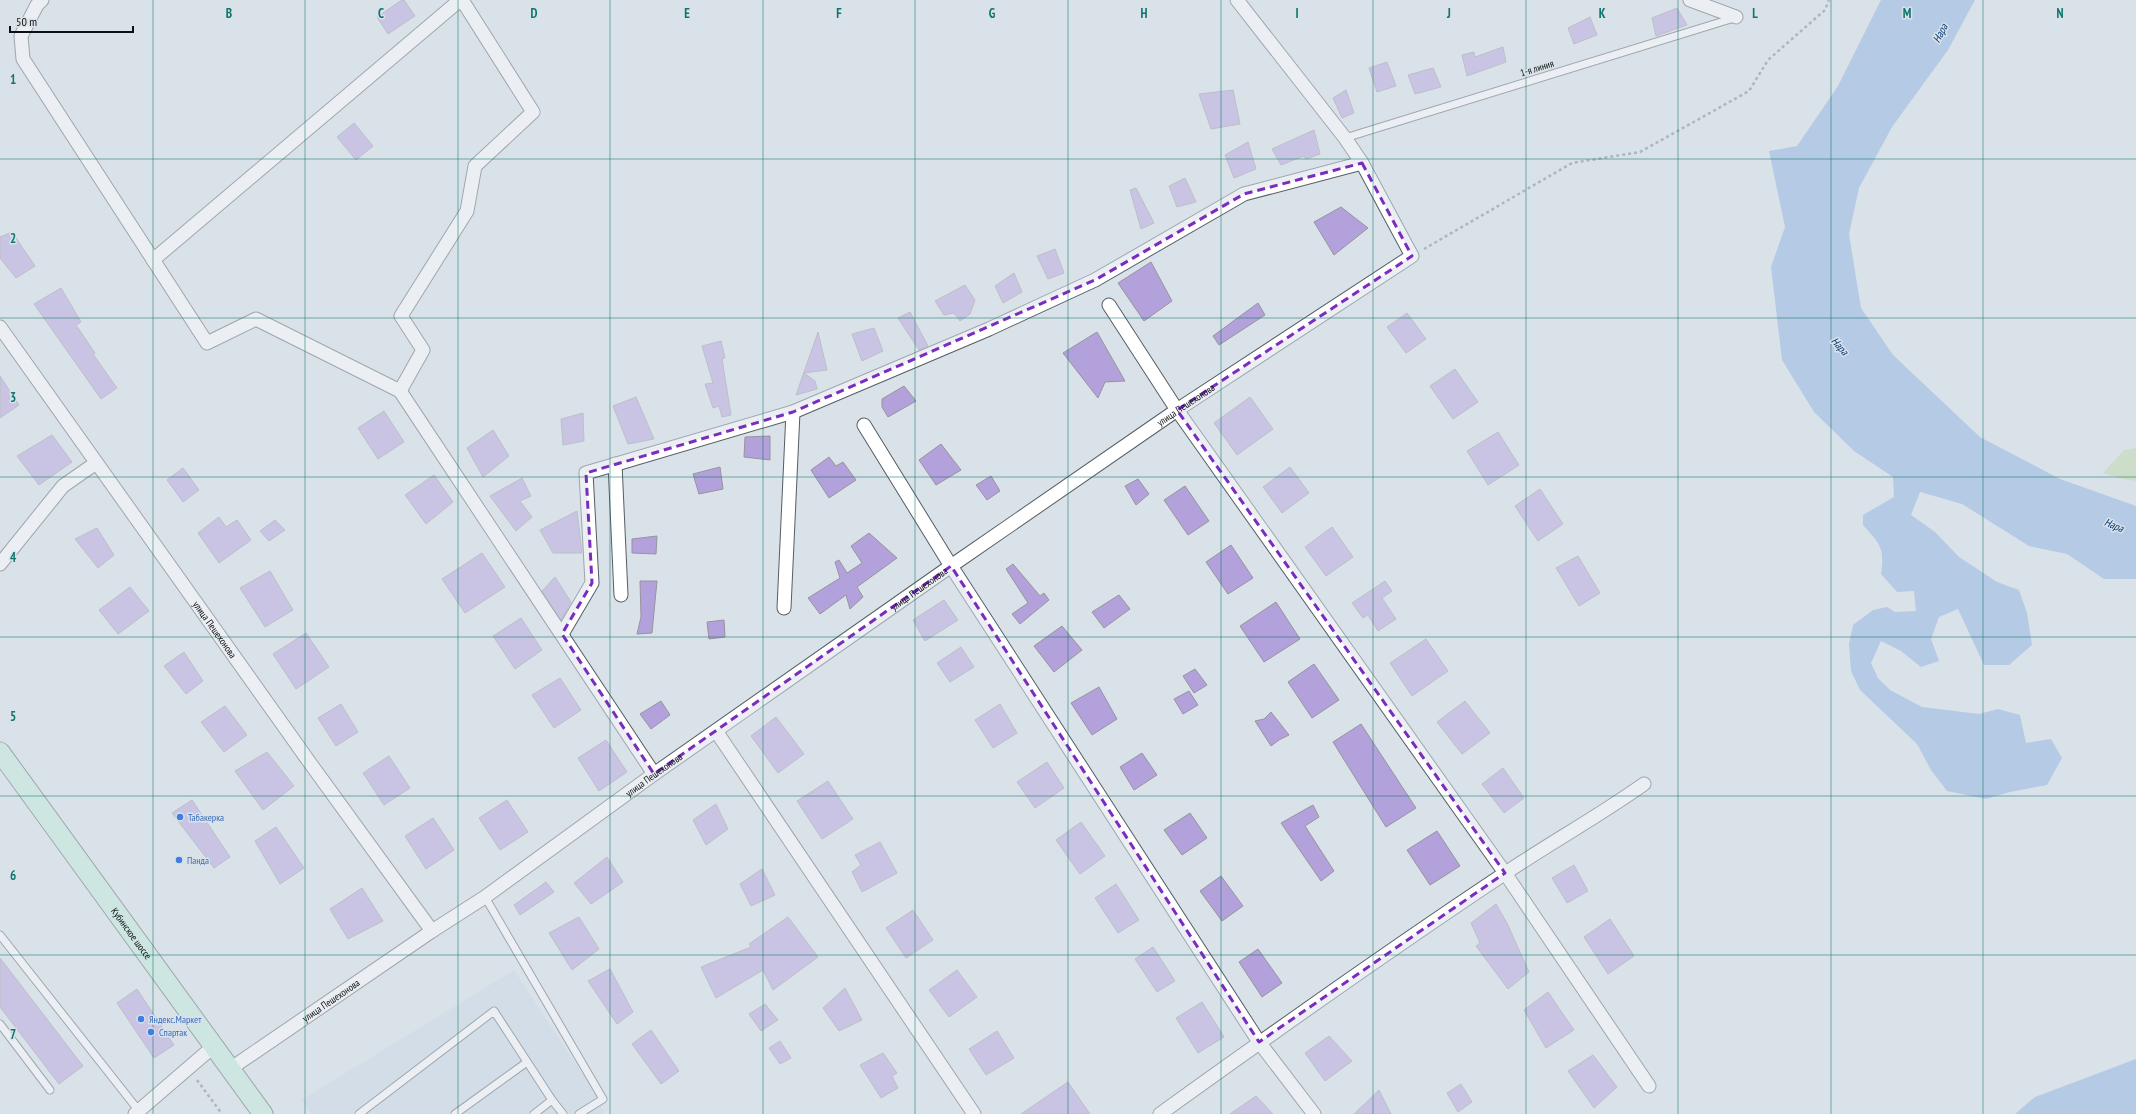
<svg xmlns="http://www.w3.org/2000/svg" width="2136" height="1114" viewBox="0 0 2136 1114" font-family="'PT Sans Narrow',sans-serif">
  <rect width="100%" height="100%" fill="#dae2e9"/>
  <path fill="#c9d8e4" d="M514 970 595 1093 605 1114H311L301 1100Z"/>
  <path fill="#bad9a2" d="M2136 448V481L2122 479 2103 473 2124 450Z"/>
  <g fill="#88ade1">
    <path d="M1881 0H1975L1948 50 1892 127 1859 188 1849 234 1861 308 1893 355 1980 437 2060 479 2136 506V579H2104L2067 554 2029 546 1962 504 1920 492 1911 515 1935 532 1959 557 1997 582 2019 590 2027 613 2032 645 2009 665H1984L1958 609 1939 617 1931 639 1939 661 1921 667 1901 651 1881 641 1871 663 1878 678 1890 690 1922 707 1979 714 1998 709 2020 715 2026 743 2051 739 2062 758 2047 785 2010 792 1986 799 1947 791 1931 770 1917 744 1860 690 1851 671 1849 644 1853 625 1873 610 1887 607 1895 612 1916 611 1914 591 1897 592 1881 574C1885 548 1880 544 1863 525V515L1894 497 1893 477 1854 451 1814 412 1782 360 1771 267 1785 227 1769 151 1797 146 1838 86Z"/>
    <path d="M2136 1059V1114H2015L2035 1097Z"/>
  </g>
  <g fill="#b3a1dc" stroke="#97949d">
    <path d="M402 0H404L415 16 388 34 377 17Z"/>
    <path d="M1677 8 1687 25 1656 36 1652 18Z"/>
    <path d="M1590 17 1597 35 1574 44 1568 28Z"/>
    <path d="M1503 47 1506 62 1467 76 1462 55 1474 52 1475 57Z"/>
    <path d="M1387 62 1396 86 1377 92 1369 68Z"/>
    <path d="M1433 68 1441 87 1415 94 1408 75Z"/>
    <path d="M1233 90 1240 124 1211 129 1199 94Z"/>
    <path d="M1346 90 1354 113 1342 118 1333 98Z"/>
    <path d="M354 123 373 146 356 160 337 137Z"/>
    <path d="M1314 130 1320 154 1306 159 1304 156 1281 165 1272 149Z"/>
    <path d="M1248 142 1256 169 1234 178 1225 155Z"/>
    <path d="M1185 178 1196 202 1177 207 1169 186Z"/>
    <path d="M1136 188 1154 223 1141 229 1130 190Z"/>
    <path d="M1341 207 1368 228 1334 255 1314 222Z"/>
    <path d="M12 232 35 266 16 278 0 258V237Z"/>
    <path d="M1055 249 1064 273 1048 279 1037 256Z"/>
    <path d="M1151 262 1172 301 1144 321 1118 283Z"/>
    <path d="M1014 273 1022 292 1003 303 995 286Z"/>
    <path d="M965 285 975 300 970 314 960 321 954 313 944 315 935 301Z"/>
    <path d="M61 288 81 322 76 325 95 353 93 354 117 388 101 399 34 304Z"/>
    <path d="M1258 303 1265 315 1219 345 1213 336Z"/>
    <path d="M910 312 928 346 919 350 898 318Z"/>
    <path d="M1407 313 1426 339 1406 353 1387 327Z"/>
    <path d="M874 328 883 351 862 361 852 334Z"/>
    <path d="M818 332 827 370 804 373 815 381 817 389 796 395Z"/>
    <path d="M1097 332 1125 381 1105 382 1098 398 1063 353Z"/>
    <path d="M721 341 725 358 722 359 731 415 722 417 719 406 713 408 705 384 713 383 702 346Z"/>
    <path d="M1455 369 1478 402 1453 419 1430 386Z"/>
    <path d="M0 376 19 405 0 418Z"/>
    <path d="M904 386 916 401 888 417 882 407V399Z"/>
    <path d="M636 397 654 439 628 444 613 406Z"/>
    <path d="M1250 397 1273 429 1237 455 1214 423Z"/>
    <path d="M384 411 404 442 378 459 358 428Z"/>
    <path d="M583 413 584 441 563 445 561 419Z"/>
    <path d="M493 430 509 456 483 477 467 448Z"/>
    <path d="M1498 432 1519 465 1488 485 1467 451Z"/>
    <path d="M52 435 72 462 39 485 17 456Z"/>
    <path d="M770 436V460L744 457 745 437Z"/>
    <path d="M941 444 961 470 936 485 919 460Z"/>
    <path d="M829 457 836 466 843 462 856 480 829 498 811 470Z"/>
    <path d="M720 467 723 489 699 494 693 474Z"/>
    <path d="M1290 467 1309 493 1282 513 1263 487Z"/>
    <path d="M183 468 199 490 183 502 167 480Z"/>
    <path d="M434 475 453 502 426 524 405 495Z"/>
    <path d="M991 476 1000 491 987 500 976 485Z"/>
    <path d="M522 478 531 496 520 501 532 517 516 531 490 496Z"/>
    <path d="M1138 479 1149 494 1136 505 1125 486Z"/>
    <path d="M1185 486 1209 521 1188 535 1164 500Z"/>
    <path d="M1540 489 1563 524 1538 541 1515 506Z"/>
    <path d="M577 511 582 553H553L540 530Z"/>
    <path d="M219 517 226 527 237 520 251 540 219 563 198 533Z"/>
    <path d="M275 520 285 530 269 541 260 531Z"/>
    <path d="M1332 527 1353 557 1326 576 1305 547Z"/>
    <path d="M97 528 114 555 98 568 75 539Z"/>
    <path d="M869 533 897 558 857 587 863 597 850 609 846 595 820 614 808 598 840 578 835 562 839 560 847 573 862 563 851 546Z"/>
    <path d="M657 536 656 554 632 553V539Z"/>
    <path d="M1231 545 1253 578 1228 594 1206 562Z"/>
    <path d="M482 553 505 587 465 613 442 579Z"/>
    <path d="M1578 556 1600 593 1579 606 1556 568Z"/>
    <path d="M1013 564 1040 596 1044 593 1049 600 1020 624 1012 614 1028 603 1006 569Z"/>
    <path d="M270 571 293 610 265 627 240 588Z"/>
    <path d="M555 577 571 602 561 620 542 591Z"/>
    <path d="M640 581H657L652 633 637 634 641 617Z"/>
    <path d="M1385 581 1392 591 1382 598 1396 619 1378 631 1368 615 1363 618 1352 603Z"/>
    <path d="M130 587 149 611 118 634 99 610Z"/>
    <path d="M1119 595 1130 609 1104 628 1092 612Z"/>
    <path d="M944 600 958 620 925 641 913 620Z"/>
    <path d="M1276 602 1300 639 1264 662 1240 626Z"/>
    <path d="M521 618 542 650 515 669 493 636Z"/>
    <path d="M724 620 725 637 709 639 707 622Z"/>
    <path d="M1062 626 1082 650 1054 672 1034 646Z"/>
    <path d="M306 633 329 667 296 689 273 654Z"/>
    <path d="M1426 639 1448 671 1412 696 1390 663Z"/>
    <path d="M961 647 974 667 950 682 937 663Z"/>
    <path d="M184 652 203 681 186 694 164 666Z"/>
    <path d="M1314 664 1339 700 1312 718 1288 682Z"/>
    <path d="M1195 669 1207 685 1194 693 1183 676Z"/>
    <path d="M560 678 581 710 554 728 532 695Z"/>
    <path d="M1099 687 1117 719 1092 735 1071 703Z"/>
    <path d="M1189 691 1198 705 1183 714 1174 699Z"/>
    <path d="M661 701 670 715 651 729 640 714Z"/>
    <path d="M1465 701 1490 733 1462 754 1437 722Z"/>
    <path d="M341 704 358 732 336 746 318 718Z"/>
    <path d="M1000 704 1017 733 993 748 975 720Z"/>
    <path d="M225 706 247 735 224 752 201 722Z"/>
    <path d="M1271 712 1289 735 1279 740 1271 746 1255 721 1264 719Z"/>
    <path d="M776 717 804 754 778 773 751 736Z"/>
    <path d="M1361 724 1416 808 1386 827 1333 742Z"/>
    <path d="M606 740 627 772 599 791 578 758Z"/>
    <path d="M267 752 294 786 263 810 235 771Z"/>
    <path d="M1142 753 1157 775 1134 790 1120 767Z"/>
    <path d="M389 756 410 788 384 805 363 773Z"/>
    <path d="M1047 762 1064 788 1035 808 1017 782Z"/>
    <path d="M1503 768 1524 798 1504 813 1482 784Z"/>
    <path d="M828 781 853 819 822 839 797 801Z"/>
    <path d="M192 800 230 857 214 868 172 813Z"/>
    <path d="M507 800 528 832 500 850 479 818Z"/>
    <path d="M716 804 728 829 706 845 693 820Z"/>
    <path d="M1313 805 1319 817 1305 826 1334 871 1321 881 1281 823Z"/>
    <path d="M1190 813 1207 838 1182 855 1164 830Z"/>
    <path d="M433 818 454 850 426 869 405 836Z"/>
    <path d="M1081 822 1105 856 1080 874 1056 840Z"/>
    <path d="M276 827 304 868 280 884 255 841Z"/>
    <path d="M1437 831 1460 866 1430 885 1407 850Z"/>
    <path d="M880 842 897 873 862 892 852 872 861 865 855 855Z"/>
    <path d="M607 857 623 882 591 904 574 883Z"/>
    <path d="M1574 865 1588 891 1567 903 1552 878Z"/>
    <path d="M762 869 775 895 751 906 740 884Z"/>
    <path d="M1221 876 1243 906 1222 921 1200 891Z"/>
    <path d="M546 882 554 892 520 915 514 905Z"/>
    <path d="M1116 884 1139 920 1118 933 1095 898Z"/>
    <path d="M362 888 383 921 348 939 330 909Z"/>
    <path d="M1496 904 1507 923 1529 972 1508 989 1476 946 1480 943 1471 923Z"/>
    <path d="M913 910 933 940 906 958 886 928Z"/>
    <path d="M579 917 599 949 572 970 549 933Z"/>
    <path d="M788 917 818 957 773 990 763 970 716 998 701 967 751 947 749 944Z"/>
    <path d="M1610 919 1634 956 1608 974 1584 937Z"/>
    <path d="M1153 947 1175 981 1157 992 1135 959Z"/>
    <path d="M1258 949 1282 983 1262 997 1239 962Z"/>
    <path d="M0 958 83 1066 59 1084 0 1007Z"/>
    <path d="M610 969 633 1012 617 1024 588 981Z"/>
    <path d="M957 970 977 997 949 1017 929 990Z"/>
    <path d="M845 988 862 1020 839 1031 823 1008Z"/>
    <path d="M137 989 174 1045 154 1058 117 1003Z"/>
    <path d="M1548 992 1574 1030 1546 1048 1524 1010Z"/>
    <path d="M1202 1002 1224 1037 1198 1053 1176 1018Z"/>
    <path d="M765 1004 778 1020 761 1031 749 1014Z"/>
    <path d="M651 1030 679 1071 661 1084 632 1044Z"/>
    <path d="M997 1031 1014 1058 986 1075 969 1049Z"/>
    <path d="M1329 1036 1352 1061 1325 1081 1305 1053Z"/>
    <path d="M780 1041 791 1058 780 1064 769 1048Z"/>
    <path d="M883 1053 897 1073 892 1076 898 1088 881 1098 860 1065Z"/>
    <path d="M1593 1055 1617 1087 1594 1108 1568 1071Z"/>
    <path d="M1068 1082 1090 1114H1021Z"/>
    <path d="M1461 1084 1472 1102 1458 1112 1447 1093Z"/>
    <path d="M1379 1090 1391 1114H1354Z"/>
    <path d="M1256 1096 1273 1114H1230Z"/>
  </g>
  <g fill="none" stroke-linecap="round" stroke-linejoin="round">
    <defs>
      <g id="service">
        <path d="M1345 138 1734 18"/>
        <path d="M485 897 603 1099 579 1114"/>
        <path d="M0 935 139 1111"/>
        <path d="M0 1024 50 1090"/>
        <path d="M552 1100 563 1114"/>
        <path d="M359 1114 494 1011 552 1100 534 1114"/>
        <path d="M455 1114 527 1062"/>
      </g>
      <g id="minor">
        <path d="M42 0 37 5 21 36 23 59 207 343 256 319 400 391 654 774"/>
        <path d="M1690 0 1736 17"/>
        <path d="M153 260 460 0"/>
        <path d="M1109 305 1177 410 1505 873 1649 1086"/>
        <path id="s1" d="M0 327 310 763 432 931"/>
        <path d="M400 391 423 350 401 316 467 211 475 166 533 112 462 0"/>
        <path d="M864 425 951 566 1259 1042 1314 1114"/>
        <path d="M615 464 621 595"/>
        <path d="M0 564 63 486 96 463"/>
        <path d="M784 608 793 412"/>
        <path d="M562 634 592 583 586 473 793 412 989 329 1095 280 1244 194 1362 163"/>
        <path d="M716 731 974 1114"/>
        <path id="s2" d="M230 1069 432 931 485 897 654 774 951 566 1177 410 1412 256 1362 163 1345 138 1237 0"/>
        <path d="M135 1114 214 1046"/>
        <path d="M1160 1114C1274 1032 1388 951 1504 874 1550 843 1599 816 1644 784"/>
      </g>
      <g id="secondary">
        <path id="s3" d="M0 752 263 1114"/>
      </g>
    </defs>
    <use href="#service" stroke="#565d63" stroke-width="9"/>
    <use href="#minor" stroke="#565d63" stroke-width="15"/>
    <use href="#secondary" stroke="#565d63" stroke-width="21"/>
    <g stroke="#797e83" stroke-width="2.5" stroke-dasharray="3 3" stroke-linecap="butt">
      <path d="M1424 249 1572 163 1640 152 1749 91 1768 60 1825 10 1829 0"/>
      <path d="M197 1080 222 1114"/>
    </g>
    <use href="#service" stroke="#fff" stroke-width="7"/>
    <use href="#minor" stroke="#fff" stroke-width="13"/>
    <use href="#secondary" stroke="#beecd9" stroke-width="19"/>
  </g>
  <path d="M0 0H2136V1114H0ZM1362 163 1412 256 1177 410 1505 873 1259 1042 951 566 654 774 562 634 592 583 586 473 793 412 1095 280 1244 194Z" fill="#dae2e9" fill-opacity=".55" fill-rule="evenodd"/>
  <path fill="none" stroke="#7b2cbf" stroke-width="3" stroke-dasharray="8 5" stroke-linejoin="round" d="M1362 163 1412 256 1177 410 1505 873 1259 1042 951 566 654 774 562 634 592 583 586 473 793 412 1095 280 1244 194Z"/>
  <path fill="none" stroke="#0f766e" stroke-width="1" stroke-opacity="0.55" d="M153 0V1114M305 0V1114M458 0V1114M610 0V1114M763 0V1114M915 0V1114M1068 0V1114M1221 0V1114M1373 0V1114M1526 0V1114M1678 0V1114M1831 0V1114M1983 0V1114M0 159H2136M0 318H2136M0 477H2136M0 637H2136M0 796H2136M0 955H2136"/>
  <g fill="#3f7fe0" stroke="#dae2e9" stroke-width="1.5">
    <circle cx="180" cy="817" r="4"/>
    <circle cx="179" cy="860" r="4"/>
    <circle cx="141" cy="1019" r="4"/>
    <circle cx="151" cy="1032" r="4"/>
  </g>
  <g text-anchor="middle" dominant-baseline="central" stroke-width="3" stroke-linejoin="round" paint-order="stroke">
    <g font-size="10" fill="#0d1012" stroke="#dae2e9">
      <text transform="translate(1537 68) rotate(-17)">1-я линия</text>
      <text stroke="none"><textPath href="#s2" startOffset="1164">улица Пешехонова</textPath></text>
      <text stroke="none"><textPath href="#s2" startOffset="840">улица Пешехонова</textPath></text>
      <text stroke="none"><textPath href="#s1" startOffset="371">улица Пешехонова</textPath></text>
      <text stroke="none"><textPath href="#s2" startOffset="516">улица Пешехонова</textPath></text>
      <text stroke="none"><textPath href="#s3" startOffset="224">Кубинское шоссе</textPath></text>
      <text stroke="none"><textPath href="#s2" startOffset="122">улица Пешехонова</textPath></text>
    </g>
    <g font-size="10" fill="#366cbe" stroke="#dae2e9" text-anchor="start">
      <text x="188" y="817">Табакерка</text>
      <text x="187" y="860">Панда</text>
      <text x="149" y="1019">Яндекс.Маркет</text>
      <text x="159" y="1032">Спартак</text>
    </g>
    <g font-size="11" font-style="italic" fill="#013571" stroke="#dae2e9">
      <text transform="translate(1940 33) rotate(-62)">Нара</text>
      <text transform="translate(1840 346) rotate(49)">Нара</text>
      <text transform="translate(2114 525) rotate(22)">Нара</text>
    </g>
  </g>
  <g font-size="13" text-anchor="middle" font-weight="bold" fill="#0f766e" stroke="#dae2e9" stroke-width="3" stroke-linejoin="round" paint-order="stroke">
    <text x="229" y="18">B</text>
    <text x="381" y="18">C</text>
    <text x="534" y="18">D</text>
    <text x="687" y="18">E</text>
    <text x="839" y="18">F</text>
    <text x="992" y="18">G</text>
    <text x="1144" y="18">H</text>
    <text x="1297" y="18">I</text>
    <text x="1449" y="18">J</text>
    <text x="1602" y="18">K</text>
    <text x="1755" y="18">L</text>
    <text x="1907" y="18">M</text>
    <text x="2060" y="18">N</text>
    <text x="13" y="84">1</text>
    <text x="13" y="243">2</text>
    <text x="13" y="402">3</text>
    <text x="13" y="562">4</text>
    <text x="13" y="721">5</text>
    <text x="13" y="880">6</text>
    <text x="13" y="1039">7</text>
  </g>
  <path d="M10 26v6h123v-6" fill="none" stroke="#0d1012" stroke-width="2"/>
  <text x="16" y="26" font-size="12" fill="#0d1012" stroke="#dae2e9" stroke-width="3" paint-order="stroke">50 m</text>
</svg>
